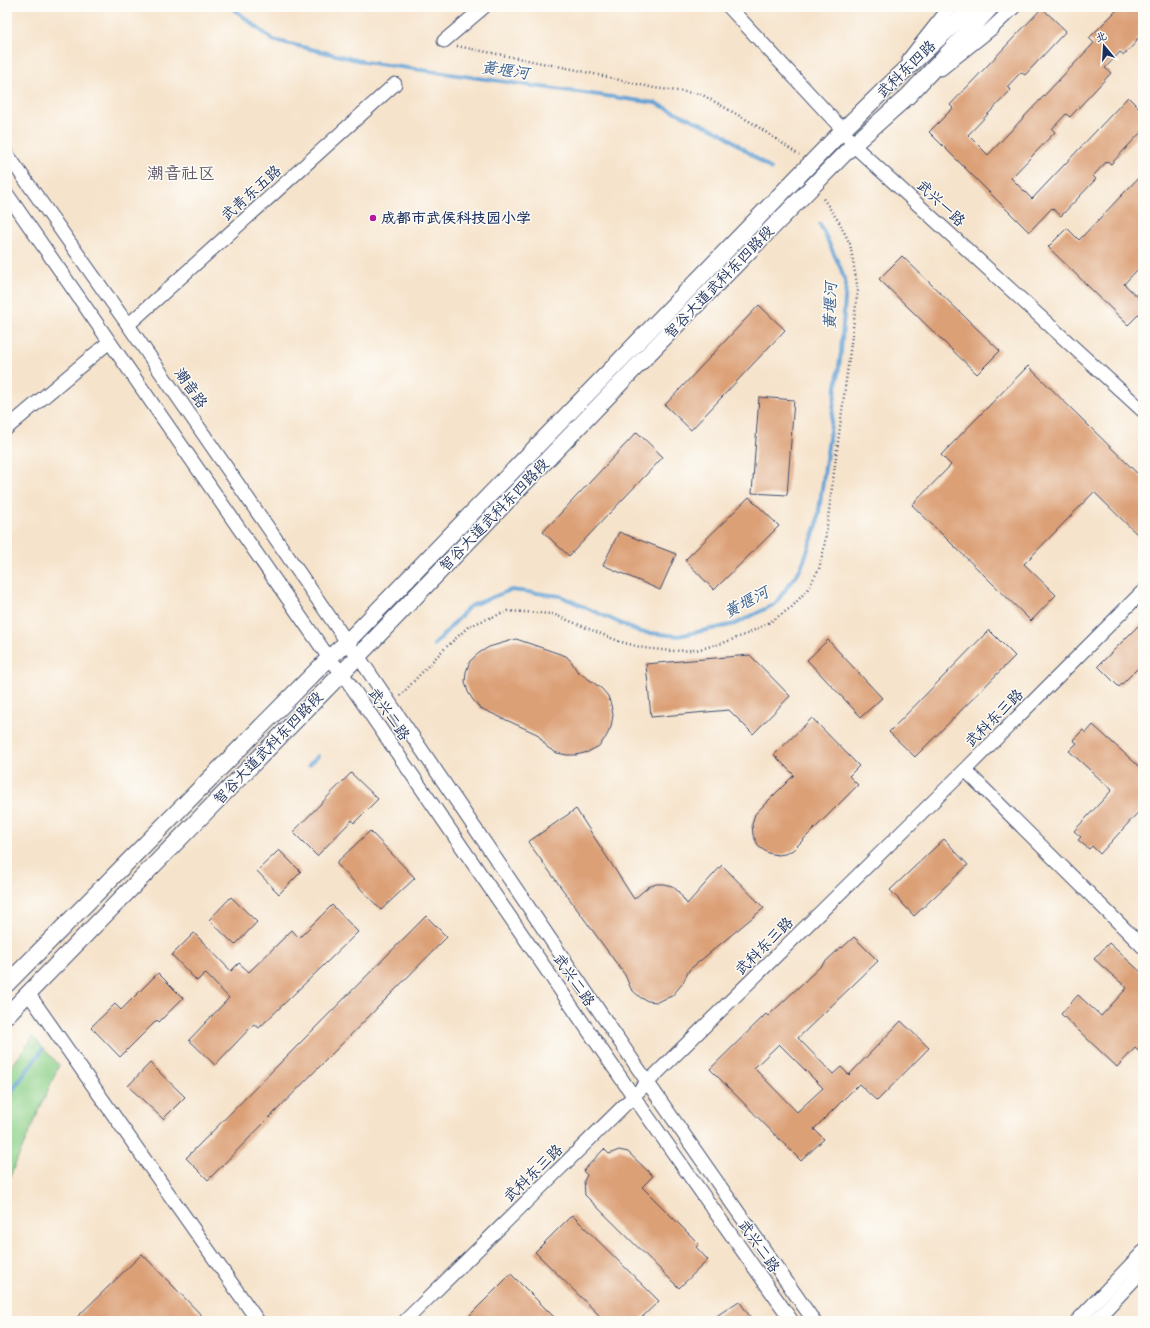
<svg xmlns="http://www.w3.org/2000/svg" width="1150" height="1328" viewBox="0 0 1150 1328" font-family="'Shantell Sans','LXGW WenKai TC',sans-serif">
  <rect width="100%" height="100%" fill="#fdfcf7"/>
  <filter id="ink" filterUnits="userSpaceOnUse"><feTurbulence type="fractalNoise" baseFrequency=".025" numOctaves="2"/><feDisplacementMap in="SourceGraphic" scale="8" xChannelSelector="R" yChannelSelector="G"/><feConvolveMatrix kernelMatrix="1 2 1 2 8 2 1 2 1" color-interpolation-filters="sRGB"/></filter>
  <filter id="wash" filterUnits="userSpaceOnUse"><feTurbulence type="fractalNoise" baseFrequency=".012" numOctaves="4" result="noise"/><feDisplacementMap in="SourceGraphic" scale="16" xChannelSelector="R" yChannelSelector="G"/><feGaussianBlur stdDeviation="0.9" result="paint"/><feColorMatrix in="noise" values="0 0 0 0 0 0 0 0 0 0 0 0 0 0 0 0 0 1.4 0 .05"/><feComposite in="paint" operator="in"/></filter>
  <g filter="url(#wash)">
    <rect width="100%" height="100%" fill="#f6e3cb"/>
    <path fill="#8cd089" stroke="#548074" d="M33 1037 59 1065 7 1183V1073Z"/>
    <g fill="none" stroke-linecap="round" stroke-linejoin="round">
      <g stroke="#62a1d4" stroke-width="4">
        <path d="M231 7 273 40 365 62 655 103 722 133 771 169"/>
        <path d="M434 645 470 606 511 590 560 596 640 632 678 636 735 624 775 604 801 568 817 525 841 352 846 285 841 269 820 224"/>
        <path d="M309 765 318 756"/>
        <path d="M7 1101 8 1096 42 1050"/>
      </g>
    </g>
    <g id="blocks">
      <g fill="#dca077" fill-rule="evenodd">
        <path d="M1120 7H1143V34L1136 40 1137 41 1124 55 1120 52 1105 68 1111 73 1070 117 1066 114 1052 129 1055 132 1011 178 1032 199 1128 97 1143 112V130L1111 164 1107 161 1093 176 1096 179 1061 216 1052 208 1029 232 929 132 953 108 950 105 1042 8 1066 31 1025 75 1021 72 1007 87 1011 90 968 135 988 155 1094 43 1089 38Z"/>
        <path d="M1143 173V273L1138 269 1124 284 1143 302V310L1128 325 1048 247 1067 228 1079 240Z"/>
        <path d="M902 256 1000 351 977 374 879 279Z"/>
        <path d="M759 305 785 330 691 430 665 405Z"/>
        <path d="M1028 366 1143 479V540L1094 492 1024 564 1056 595 1031 621 912 505 951 465 941 455Z"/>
        <path d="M759 397 794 400 787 495 752 493Z"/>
        <path d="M637 432 663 457 569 556 543 532Z"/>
        <path d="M749 497 779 526 714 590 685 560Z"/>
        <path d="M619 532 676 554 660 590 603 565Z"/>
        <path d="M1143 621V663L1119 687 1098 666Z"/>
        <path d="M989 630 1015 656 915 757 889 732Z"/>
        <path d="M516 639 566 656 571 661 577 671 601 688 608 696 611 705 613 715 611 727 606 737 599 746 588 752 576 755H567L557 753 548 748 537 734 480 708 473 700 468 692 465 682 466 672 470 661 479 653 489 647Z"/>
        <path d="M828 640 882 698 861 717 807 660Z"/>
        <path d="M750 655 790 696 753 734 729 710 651 717 646 664Z"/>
        <path d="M812 718 859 766 849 776 858 785 793 850 785 854 778 855 768 853 759 847 753 835 752 824 755 814 794 775 774 755Z"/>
        <path d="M1093 725 1143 770V807L1100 854 1092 846 1089 849 1078 840 1081 837 1074 831 1112 790 1069 751 1077 743 1073 740 1083 730 1086 733Z"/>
        <path d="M351 773 378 799 354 823 352 820 317 856 293 832Z"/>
        <path d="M576 809 634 899 648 887 656 884H664L672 886 678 891 687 904 722 865 764 908 689 970 683 983 672 996 657 1002 648 1001 641 998 631 989 625 975 528 842Z"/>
        <path d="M370 831 415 878 381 910 336 863Z"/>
        <path d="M944 839 968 865 914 916 890 890Z"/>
        <path d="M279 850 301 872 279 894 257 871Z"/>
        <path d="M231 897 257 922 235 945 209 920Z"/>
        <path d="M332 905 358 932 259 1028 254 1024 215 1065 189 1040 229 998 205 973 197 981 172 955 194 933 231 971 239 963 249 972 292 930 299 938Z"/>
        <path d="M426 916 447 937 208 1180 186 1158Z"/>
        <path d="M854 937 878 961 798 1038 833 1074 841 1067 849 1075 901 1021 929 1048 877 1101 859 1084 814 1129 824 1139 801 1161 710 1069 766 1014 768 1016 841 947 842 948ZM779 1044 823 1088 797 1112 754 1068Z"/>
        <path d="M1109 943 1143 974V1055L1135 1048 1117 1067 1061 1014 1078 995 1101 1016 1127 988 1094 959Z"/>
        <path d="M158 973 183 998 159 1022 157 1020 120 1057 91 1027 115 1004 121 1010Z"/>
        <path d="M150 1063 185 1097 163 1119 128 1086Z"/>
        <path d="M604 1149 609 1154 619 1150 628 1152 653 1176 642 1187 699 1244 696 1247 708 1260 679 1288 585 1195 584 1181 587 1175 583 1171Z"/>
        <path d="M572 1215 659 1301 638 1321H605L535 1252Z"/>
        <path d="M142 1254 207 1321H73Z"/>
        <path d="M511 1274 558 1321H464Z"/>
        <path d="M739 1301 753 1321H709Z"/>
      </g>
    </g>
  </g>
  <g filter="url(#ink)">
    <use href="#blocks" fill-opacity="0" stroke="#3c4a6e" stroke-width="1"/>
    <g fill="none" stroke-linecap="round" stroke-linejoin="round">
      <defs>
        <g id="minor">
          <path d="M729 7 843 130 853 145 1143 411"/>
          <path d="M444 41 484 7"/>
          <path d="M909 59 950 7"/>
          <path d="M941 69 991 29 1014 7"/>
          <path d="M7 154 128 325 347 642 358 656 648 1083 814 1321"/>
          <path d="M7 194 329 658 342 673 634 1097 792 1321"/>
          <path d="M128 325 395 84"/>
          <path d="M7 428 109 342"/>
          <path d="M965 770 1143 947"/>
          <path d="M28 993 258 1321"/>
          <path d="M405 1321 965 770 1143 591"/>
          <path d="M1077 1321 1143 1252"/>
          <path d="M1095 1321 1143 1270"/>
        </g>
        <g id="major">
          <path d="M7 984 329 658 347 642 843 130 886 88 972 7"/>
          <path d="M7 1015 342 673 661 341 853 145 908 96 991 7"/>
        </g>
      </defs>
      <use href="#minor" stroke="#3c4a6e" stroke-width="15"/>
      <use href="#major" stroke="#3c4a6e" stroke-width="18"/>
      <g stroke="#3c4a6e" stroke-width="2.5" stroke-dasharray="1 3" stroke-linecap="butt">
        <path d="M457 46 577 70 654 88 701 94 754 124 799 155"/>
        <path d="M400 696 441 652 469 626 508 611 553 614 621 642 644 648 671 651 696 650 723 643 747 634 770 622 792 607 807 590 819 569 824 548 858 290 850 244 839 222 822 197"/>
      </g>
      <use href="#minor" stroke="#fff" stroke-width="13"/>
      <use href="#major" stroke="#fff" stroke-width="16"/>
    </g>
  </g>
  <circle fill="#b5179e" stroke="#fdfcf7" stroke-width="1.5" cx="373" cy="218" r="4"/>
  <g text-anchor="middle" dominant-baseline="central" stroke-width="3" stroke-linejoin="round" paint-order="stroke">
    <g font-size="15" fill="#1b2f5e" stroke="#fdfcf7">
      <text transform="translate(906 69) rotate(-44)">武科东四路</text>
      <text transform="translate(251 193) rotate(-42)">武青东五路</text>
      <text transform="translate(941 203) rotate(43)">武兴一路</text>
      <text transform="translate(719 282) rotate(-46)">智谷大道武科东四路段</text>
      <text transform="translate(191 388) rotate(55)">潮音路</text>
      <text transform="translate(494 515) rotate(-46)">智谷大道武科东四路段</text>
      <text transform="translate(389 714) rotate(55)">武兴二路</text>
      <text transform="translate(994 718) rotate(-45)">武科东三路</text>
      <text transform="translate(268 748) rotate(-46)">智谷大道武科东四路段</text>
      <text transform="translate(764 946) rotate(-45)">武科东三路</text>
      <text transform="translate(574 980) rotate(55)">武兴二路</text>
      <text transform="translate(533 1173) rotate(-44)">武科东三路</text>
      <text transform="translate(759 1246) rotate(55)">武兴二路</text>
    </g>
    <g font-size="15" font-weight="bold" fill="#1b2f5e" stroke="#fdfcf7" text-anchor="start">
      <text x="381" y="218">成都市武侯科技园小学</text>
    </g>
    <g font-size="16" font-style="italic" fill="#375d8d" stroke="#fdfcf7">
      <text transform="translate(505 70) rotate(8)">黄堰河</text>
      <text transform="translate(830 306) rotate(-89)">黄堰河</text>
      <text transform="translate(746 602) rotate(-28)">黄堰河</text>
    </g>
    <g font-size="17" fill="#5f5767" stroke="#fdfcf7">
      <text x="181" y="173">潮音社区</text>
    </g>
  </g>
  <rect width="1150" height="1328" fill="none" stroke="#fdfcf7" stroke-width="24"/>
  <g transform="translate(1104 46) rotate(342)" stroke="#fdfcf7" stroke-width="3" paint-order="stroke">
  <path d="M0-3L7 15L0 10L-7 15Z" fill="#1b2f5e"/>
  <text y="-6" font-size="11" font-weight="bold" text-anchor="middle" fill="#1b2f5e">北</text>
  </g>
</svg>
